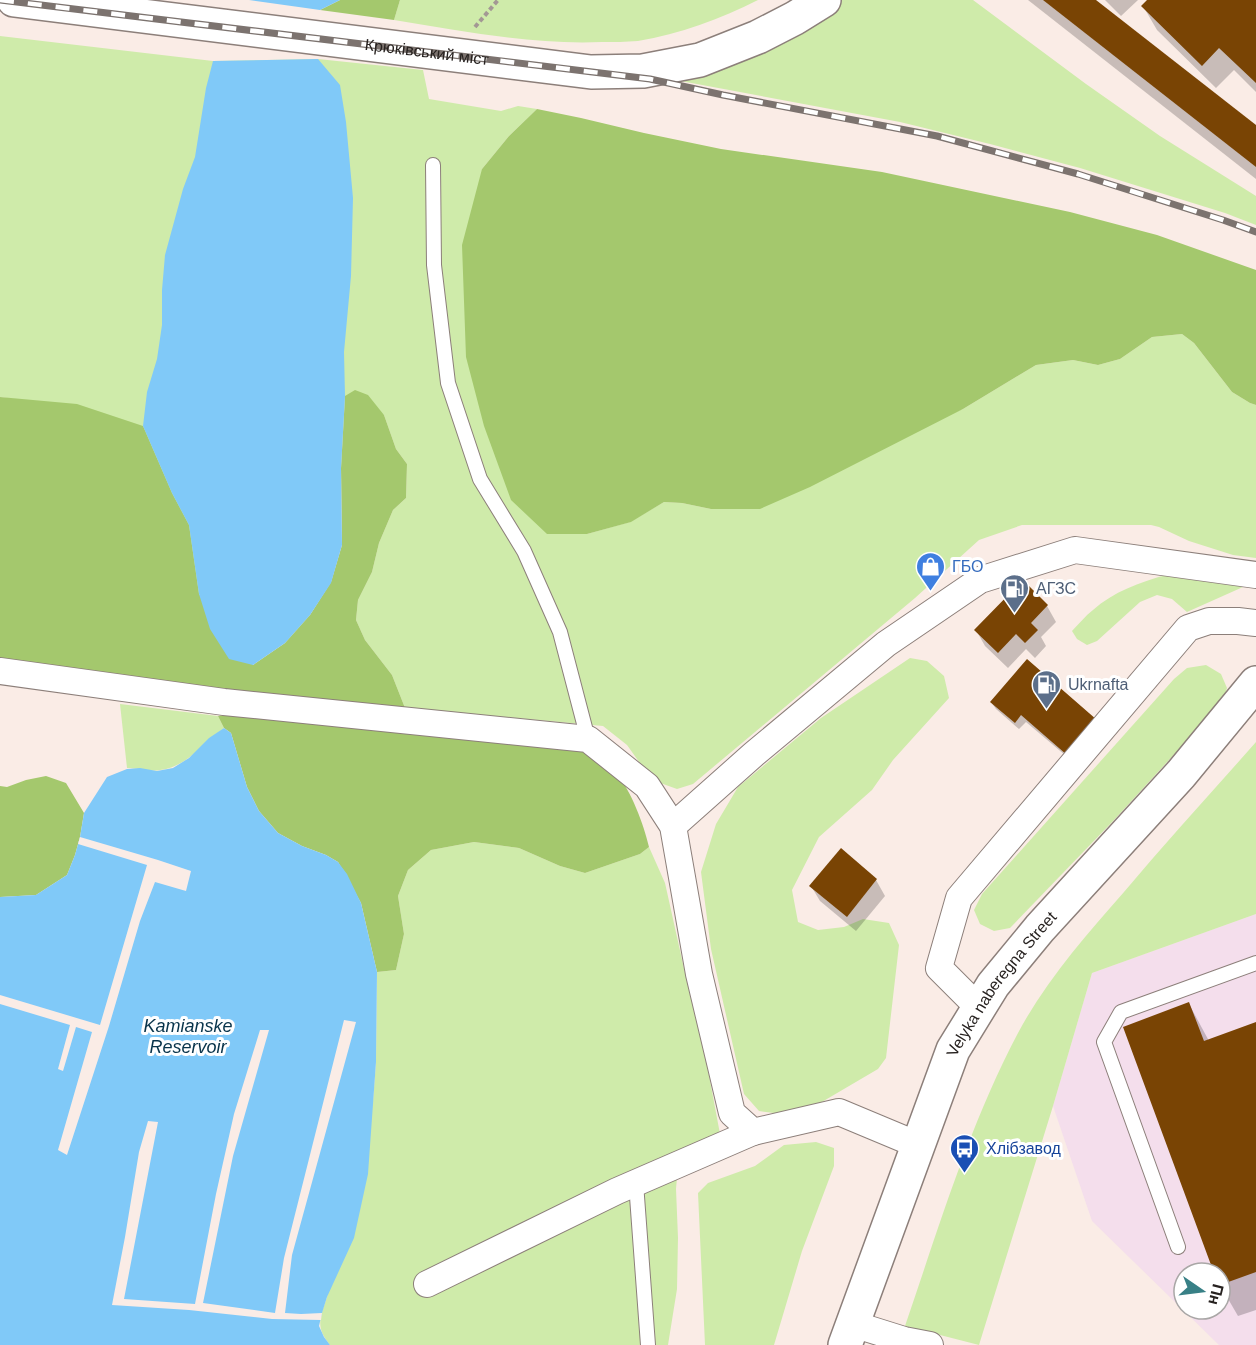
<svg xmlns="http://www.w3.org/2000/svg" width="1256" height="1345" viewBox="0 0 1256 1345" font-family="Arial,sans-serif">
  <rect width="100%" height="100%" fill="#faece6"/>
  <path fill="#f4deec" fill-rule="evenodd" d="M1256 914V1345H1219L1092 1221 1053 1106 1092 973ZM1184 1273H1220V1309H1184Z"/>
  <g fill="#cfebaa">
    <path d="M400 0H758C720 19 680 34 638 41 626 42 614 42 602 42 532 45 462 31 394 20Z"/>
    <path d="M842 0H973L1086 84 1160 136 1256 196V225L1225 213 1080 168 990 144 900 122 670 79 809 22Z"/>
    <path d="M0 36 213 61 318 59 423 70 429 99 501 111 518 106 537 109 509 136 482 169 547 534H587L630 522 664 502 682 503 711 509 963 409 1036 365 1073 360 1098 365 1120 359 1152 337 1182 334 1194 343 1232 392 1250 403 1256 405V558L1233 555 1189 541 1159 527 1151 525H1022L979 540 915 598 693 784 677 789 652 780 627 745 603 726 405 708 392 675 365 640 356 620 358 600 372 572 379 543 393 510 406 498 407 464 396 449 384 415 345 396 341 468 310 615 285 643 199 594 21 400 0 397Z"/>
    <path d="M1166 575 1242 585 1243 587 1187 612 1172 599 1157 595 1140 602 1097 641 1087 645 1077 639 1072 631C1079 624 1085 616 1093 610 1113 592 1140 582 1166 575Z"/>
    <path d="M910 658 927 661 944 676 949 698 893 760 872 790 819 837 792 890 798 922 818 930 844 927 863 919 889 923 899 945 886 1058 878 1069 798 1116 759 1111 744 1094 711 949 701 872 716 824 738 787 821 718Z"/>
    <path d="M1206 665 1221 674 1227 688 1223 701 1115 819 1010 928 994 931 980 924 974 910 982 894 1174 679 1187 668Z"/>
    <path d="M120 704 218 716 224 728C203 743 187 767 160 770 151 772 137 768 127 768Z"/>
    <path d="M1256 742V914L1092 973 1053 1106 979 1345 905 1326C939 1227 969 1126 1018 1033 1045 982 1086 935 1124 892 1167 841 1212 792 1256 742Z"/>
    <path d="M474 842 519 848 560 866 585 873 640 854 649 847 665 883 687 982 708 1070 720 1134 679 1155 676 1189 678 1238 677 1289 668 1345H330C315 1327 320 1318 327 1297L373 1101 376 1062 377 972 396 970 404 934 398 896 408 870 431 850Z"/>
    <path d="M816 1142 834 1148V1166L802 1251 774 1345H705L698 1193 708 1183 755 1166 784 1145Z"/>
  </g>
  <g fill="#a4c86d">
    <path d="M340 0H400L394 20 320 10Z"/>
    <path d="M537 109 581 118 644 133 721 149 882 172 1070 212 1157 235 1256 270V405L1250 403 1232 392 1194 343 1182 334 1152 337 1120 359 1098 365 1073 360 1036 365 963 409 810 487 760 509H711L682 503 664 502 631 522 587 534H547L511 500 484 426 466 357 462 245 482 169 509 136Z"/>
    <path d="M355 390 368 395 384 415 396 449 407 464 406 498 393 510 379 543 372 572 358 600 356 620 365 640 392 675 405 708 204 690 0 661V397L77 404 143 426 172 493 189 525 199 594 253 665 285 643 310 615 331 582 342 545 341 468 345 396Z"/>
    <path d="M227 714 581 748C592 756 607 763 616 773 631 790 644 825 649 847L640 854 585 873 560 866 519 848 474 842 431 850 408 870 398 896 404 934 396 970 377 972 361 903 338 862 326 855 302 846 278 833 259 811 247 787 231 733 224 728 218 716Z"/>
    <path d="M46 776 66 783 84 813 80 837 75 855 67 875 36 895 0 897V786L7 787 26 780Z"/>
  </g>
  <g fill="#80c9f8">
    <path d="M249 0H340L320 10Z"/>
    <path d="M318 59 340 85 346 122 353 198 351 276 344 352 345 396 341 468 342 545 331 583 310 615 285 643 253 665 229 659 210 629 199 594 189 525 172 493 143 426 147 392 157 359 162 325V290L165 255 183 189 195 157 206 88 213 61Z"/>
    <path d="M224 728 231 733 247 787 259 811 278 833 302 846 326 855 338 862 347 874 361 903 377 972 376 1062 368 1174 354 1238 327 1297 322 1313 319 1326 324 1337 330 1345H0V897L36 895 67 875 75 855 80 837 84 813 107 777 127 769 140 768 157 771 173 768 189 758 209 738Z"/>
  </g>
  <g fill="#faece6">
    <path d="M80 837 158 860 191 871 186 891 155 882 140 921 109 1026 67 1155 58 1150 92 1032 76 1027 63 1071 58 1069 70 1025 0 1004V995L100 1025 147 865 78 844Z"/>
    <path d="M344 1020 356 1022 292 1255 285 1313 301 1314 322 1313 321 1320 272 1319 189 1310 112 1305 125 1237 139 1152 148 1121 158 1122 124 1299 195 1304 216 1194 234 1114 260 1030H269L233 1156 203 1303 275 1313 284 1258Z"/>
  </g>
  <g fill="#0003">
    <path d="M1028 0H1094L1256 127V179Z"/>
    <path d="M1105 0H1138L1121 16Z"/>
    <path d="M1149 0H1256V92L1234 70 1216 88 1157 30 1143 6Z"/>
    <path d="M1023 582 1047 606 1056 622 1041 637 1046 646 1035 658 1026 649 1008 668 985 646 976 630Z"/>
    <path d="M1027 661 1072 761 1026 722 1019 729 996 709 991 702Z"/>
    <path d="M841 850 876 880 885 896 856 931 820 901 811 886Z"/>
    <path d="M1189 1004 1209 1041 1256 1024V1310L1238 1316 1220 1285V1273H1216Z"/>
  </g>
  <g fill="#794404">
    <path d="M1043 0H1096L1256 125V167Z"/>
    <path d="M1147 0H1256V83L1219 48 1202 66 1141 6Z"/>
    <path d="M1023 580 1048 605 1031 623 1038 630 1025 643 1016 634 998 653 974 630Z"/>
    <path d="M1027 659 1097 720 1067 755 1021 715 1015 723 990 702Z"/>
    <path d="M841 848 877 879 847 917 809 886Z"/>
    <path d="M1189 1002 1204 1041 1256 1022V1272L1220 1285V1273H1214L1123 1027Z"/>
  </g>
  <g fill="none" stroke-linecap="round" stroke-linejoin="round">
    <defs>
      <g id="lane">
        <path d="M433 165 434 265 448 383 480 479 524 551 560 632 588 739"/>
        <path d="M636 1183 648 1345"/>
        <path d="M1178 1247 1104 1042 1121 1012 1256 963"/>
      </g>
      <g id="street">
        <path d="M0 671 224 702 588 739 647 786 673 826 699 974 732 1113 753 1132 839 1112 918 1145"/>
        <path d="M673 826 754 754 886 644 980 580 1075 550 1256 575"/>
        <path d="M979 1008 939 968 959 898 1188 628 1209 621H1238L1256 623"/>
        <path d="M427 1284 617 1191 753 1132"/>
        <path d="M853 1324 904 1340 930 1345"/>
      </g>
      <g id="secondary">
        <path id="s1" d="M845 1345 953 1050 993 985 1040 928 1181 774 1256 683"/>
      </g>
      <g id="highway">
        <path id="s2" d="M14 0 591 72 643 71 700 60 758 37 795 18 824 0"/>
      </g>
    </defs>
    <use href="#lane" stroke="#8c7f7a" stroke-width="16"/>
    <use href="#street" stroke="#8c7f7a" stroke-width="28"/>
    <use href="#secondary" stroke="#8c7f7a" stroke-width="36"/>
    <use href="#highway" stroke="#8c7f7a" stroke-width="36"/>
    <path stroke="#a39894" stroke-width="4" stroke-dasharray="4.5 3" stroke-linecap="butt" d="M475 27 498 0"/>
    <use href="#lane" stroke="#fff" stroke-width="14"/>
    <use href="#street" stroke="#fff" stroke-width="26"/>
    <use href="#secondary" stroke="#fff" stroke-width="33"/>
    <use href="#highway" stroke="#fff" stroke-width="33"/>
    <defs>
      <path id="rail" d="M0 0 650 79 723 95 937 136 1078 174 1223 220 1256 232"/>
    </defs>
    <use href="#rail" stroke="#7c736f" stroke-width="7"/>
    <use href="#rail" stroke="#fff" stroke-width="4.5" stroke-dasharray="14" stroke-linecap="butt"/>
  </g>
  <defs>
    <symbol id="shop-pin" viewBox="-11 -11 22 30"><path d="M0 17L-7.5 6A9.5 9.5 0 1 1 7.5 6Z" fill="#3f7fe0" stroke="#fff"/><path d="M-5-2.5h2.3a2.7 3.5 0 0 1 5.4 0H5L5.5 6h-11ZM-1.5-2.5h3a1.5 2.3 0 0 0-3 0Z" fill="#fff"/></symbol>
    <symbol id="fuel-pin" viewBox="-11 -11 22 30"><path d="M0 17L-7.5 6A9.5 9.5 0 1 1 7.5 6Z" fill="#5c6f8a" stroke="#fff"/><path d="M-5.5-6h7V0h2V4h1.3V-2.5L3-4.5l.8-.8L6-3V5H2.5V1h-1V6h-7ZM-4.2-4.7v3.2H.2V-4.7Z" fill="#fff"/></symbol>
    <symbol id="bus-pin" viewBox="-11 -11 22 30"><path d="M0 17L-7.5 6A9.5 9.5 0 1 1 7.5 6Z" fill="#1a4fb4" stroke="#fff"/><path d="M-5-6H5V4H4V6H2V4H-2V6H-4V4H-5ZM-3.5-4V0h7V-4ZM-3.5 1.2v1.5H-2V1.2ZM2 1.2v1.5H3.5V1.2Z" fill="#fff"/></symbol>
  </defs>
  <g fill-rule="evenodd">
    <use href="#shop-pin" x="914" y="550" width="33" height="45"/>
    <use href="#fuel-pin" x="998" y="572" width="33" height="45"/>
    <use href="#fuel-pin" x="1030" y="668" width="33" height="45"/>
    <use href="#bus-pin" x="948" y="1132" width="33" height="45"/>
  </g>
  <g text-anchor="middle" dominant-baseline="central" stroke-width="6" stroke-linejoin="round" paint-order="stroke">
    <g font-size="16" fill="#272220" stroke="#fff">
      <text stroke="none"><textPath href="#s2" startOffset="416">Крюківський міст</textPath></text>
      <text stroke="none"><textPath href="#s1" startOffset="396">Velyka naberegna Street</textPath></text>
    </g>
    <g font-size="16" fill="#366cbe" stroke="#fff" text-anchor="start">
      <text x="952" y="566">ГБО</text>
    </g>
    <g font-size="16" fill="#4e5e75" stroke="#fff" text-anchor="start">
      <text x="1036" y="588">АГЗС</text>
      <text x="1068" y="684">Ukrnafta</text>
    </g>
    <g font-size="16" fill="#164399" stroke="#fff" text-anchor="start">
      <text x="986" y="1148">Хлібзавод</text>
    </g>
    <g font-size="18" font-style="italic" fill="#09344b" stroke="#fff">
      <text x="188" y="1026">Kamianske<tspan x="188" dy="21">Reservoir</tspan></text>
    </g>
  </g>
  <g transform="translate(1202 1291) rotate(104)"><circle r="28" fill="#ffffff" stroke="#a9a7a6" stroke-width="1.5"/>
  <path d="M0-4.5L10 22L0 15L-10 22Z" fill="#388086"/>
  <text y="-9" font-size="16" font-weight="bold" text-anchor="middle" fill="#272220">Пн</text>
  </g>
</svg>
